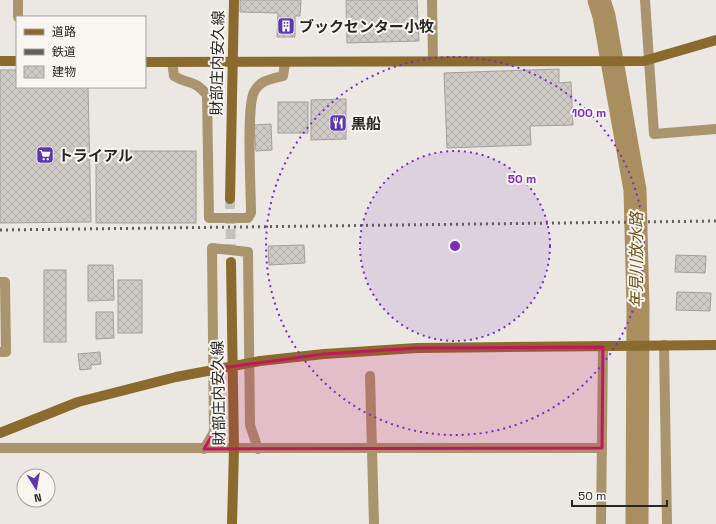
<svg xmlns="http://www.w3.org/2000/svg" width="716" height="524" viewBox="0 0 716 524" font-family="'Space Grotesk','Noto Sans JP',sans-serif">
  <defs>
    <pattern id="building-cross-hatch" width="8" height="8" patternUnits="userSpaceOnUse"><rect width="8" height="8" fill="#cecbc7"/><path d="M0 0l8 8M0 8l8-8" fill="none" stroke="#b1aeab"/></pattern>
  </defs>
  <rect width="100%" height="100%" fill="#ebe8e4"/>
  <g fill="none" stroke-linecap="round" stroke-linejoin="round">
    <path stroke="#a98f60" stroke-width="23" d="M599 0 604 16 635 190 638 307 637 524"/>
  </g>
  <g fill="url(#building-cross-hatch)" stroke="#a2a09b">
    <path d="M240 0H301L300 16H295V37H277L278 13 240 12Z"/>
    <path d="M346 0H417L419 41 347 43Z"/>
    <path d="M559 69V83L571 82 573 125 530 126 531 145 447 148 444 73Z"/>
    <path d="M0 70H17V87H88L91 222 0 223Z"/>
    <path d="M346 99V139L311 140V100Z"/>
    <rect x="278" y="102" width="30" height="31"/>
    <path d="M271 124 272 150 256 151 254 125Z"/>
    <rect x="96" y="151" width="100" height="72"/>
    <path d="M304 245 305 263 269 265 268 246Z"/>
    <path d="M676 255 706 256 705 273 675 272Z"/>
    <path d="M88 265H113L114 300 88 301Z"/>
    <rect x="44" y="270" width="22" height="72"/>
    <rect x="118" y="280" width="24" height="53"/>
    <path d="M677 292 711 293 710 311 676 310Z"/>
    <path d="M96 312H113L114 338 96 339Z"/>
    <path d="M100 352 101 364 91 365V369L80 370 78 354Z"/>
  </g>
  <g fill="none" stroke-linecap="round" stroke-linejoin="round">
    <path stroke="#c4c1be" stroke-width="10" stroke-dasharray="10 5" stroke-linecap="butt" d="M230 199 231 262"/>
    <g stroke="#aa946e" stroke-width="10">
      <path d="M18 0V17"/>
      <path d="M432 0 433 61"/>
      <path d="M645 0 654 134 716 129"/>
      <path d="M172 62 174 76C189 85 194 79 207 95L209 218H248L251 213C251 190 246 108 254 92 260 80 271 79 283 76L285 63"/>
      <path d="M0 282H5L6 352H0"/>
      <path d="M664 345 667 524"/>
      <path d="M370 376 374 524"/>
      <path d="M0 448H602"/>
      <path d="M204 449 214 432 212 248 248 252 250 425 258 449"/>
      <path d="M601 524 603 347"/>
    </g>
    <g stroke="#8a6b2d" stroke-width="10">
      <path d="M0 61H17"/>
      <path d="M145 62 644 61 716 40"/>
      <path d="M230 199 234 0"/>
      <path d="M231 262 234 449 232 524"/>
      <path d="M0 433 78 402 176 377 260 361 324 354 417 348 716 345"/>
    </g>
    <path stroke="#615f5d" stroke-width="3" stroke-dasharray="2 4" stroke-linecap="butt" d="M0 230 716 221"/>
  </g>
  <path fill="#c2185b" fill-opacity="0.2" stroke="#c2185b" stroke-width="3" stroke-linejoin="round" d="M603 347 602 448 204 449 214 432 213 369 324 354 417 348Z"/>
  <circle cx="455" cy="246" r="95" fill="#7b2cbf" fill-opacity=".12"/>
  <g fill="none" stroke="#7b2cbf" stroke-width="2" stroke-dasharray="2 4">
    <circle cx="455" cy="246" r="95"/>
    <circle cx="455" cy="246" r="189"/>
  </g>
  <defs>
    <symbol id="building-square" viewBox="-11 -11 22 22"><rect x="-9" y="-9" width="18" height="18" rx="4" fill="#5c36ae" stroke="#f8f5f1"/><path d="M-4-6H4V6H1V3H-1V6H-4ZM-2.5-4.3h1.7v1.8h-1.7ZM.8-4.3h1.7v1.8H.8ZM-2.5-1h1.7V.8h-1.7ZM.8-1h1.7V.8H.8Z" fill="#fff"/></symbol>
    <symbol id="restaurant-square" viewBox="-11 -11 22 22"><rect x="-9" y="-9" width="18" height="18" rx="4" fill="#5c36ae" stroke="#f8f5f1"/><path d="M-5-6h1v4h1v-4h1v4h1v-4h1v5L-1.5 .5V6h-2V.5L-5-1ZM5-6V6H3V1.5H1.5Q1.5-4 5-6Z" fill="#fff"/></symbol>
    <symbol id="supermarket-square" viewBox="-11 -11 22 22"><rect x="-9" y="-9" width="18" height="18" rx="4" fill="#5c36ae" stroke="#f8f5f1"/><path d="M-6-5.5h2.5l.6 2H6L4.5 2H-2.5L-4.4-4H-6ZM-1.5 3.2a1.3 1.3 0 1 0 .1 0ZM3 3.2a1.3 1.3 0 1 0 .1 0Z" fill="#fff"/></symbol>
  </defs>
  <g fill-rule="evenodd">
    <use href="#building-square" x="276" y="16" width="20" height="20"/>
    <use href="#restaurant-square" x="328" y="113" width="20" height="20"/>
    <use href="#supermarket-square" x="35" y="145" width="20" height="20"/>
  </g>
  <g text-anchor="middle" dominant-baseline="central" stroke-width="4" stroke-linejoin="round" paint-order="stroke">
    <g font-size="15" font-weight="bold" fill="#272624" stroke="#f8f5f1" text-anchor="start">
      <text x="299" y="26">ブックセンター小牧</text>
      <text x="351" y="123">黒船</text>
      <text x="58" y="155">トライアル</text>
    </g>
    <g font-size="15" fill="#272624" stroke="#f8f5f1">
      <text transform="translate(217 63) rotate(-89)">財部庄内安久線</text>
      <text transform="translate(218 393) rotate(-91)">財部庄内安久線</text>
    </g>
    <g font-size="16" font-style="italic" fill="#6e531a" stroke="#f8f5f1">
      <text transform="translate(636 260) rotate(-90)">年見川放水路</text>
    </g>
  </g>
  <circle cx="455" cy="246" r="6" fill="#7b2cbf" stroke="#f8f5f1" stroke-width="2"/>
  <g font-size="12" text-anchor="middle" font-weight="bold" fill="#7b2cbf" stroke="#f8f5f1" stroke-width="4" stroke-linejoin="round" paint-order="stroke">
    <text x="589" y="117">100 m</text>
    <text x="522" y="183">50 m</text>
  </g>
  <rect x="16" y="16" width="130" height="72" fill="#f8f5f1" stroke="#a4a29f"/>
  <rect x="24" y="29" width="20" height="6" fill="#8a6b2d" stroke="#a4a29f"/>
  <text x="52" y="36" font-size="12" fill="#272624">道路</text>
  <rect x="24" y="49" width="20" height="6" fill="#615f5d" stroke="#a4a29f"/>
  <text x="52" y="56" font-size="12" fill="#272624">鉄道</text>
  <rect x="24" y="66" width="20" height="12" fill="url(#building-cross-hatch)" stroke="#a4a29f"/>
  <text x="52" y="76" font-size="12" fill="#272624">建物</text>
  <g transform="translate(36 488) rotate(169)"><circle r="19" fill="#f8f5f1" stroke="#a4a29f"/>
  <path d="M0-3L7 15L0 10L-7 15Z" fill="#5c36ae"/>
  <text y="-6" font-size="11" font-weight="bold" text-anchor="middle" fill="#272624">N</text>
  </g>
  <path d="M572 500v6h95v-6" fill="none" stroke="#272624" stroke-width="2"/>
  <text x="578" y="500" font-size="12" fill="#272624" stroke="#f8f5f1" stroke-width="3" paint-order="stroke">50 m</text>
</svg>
